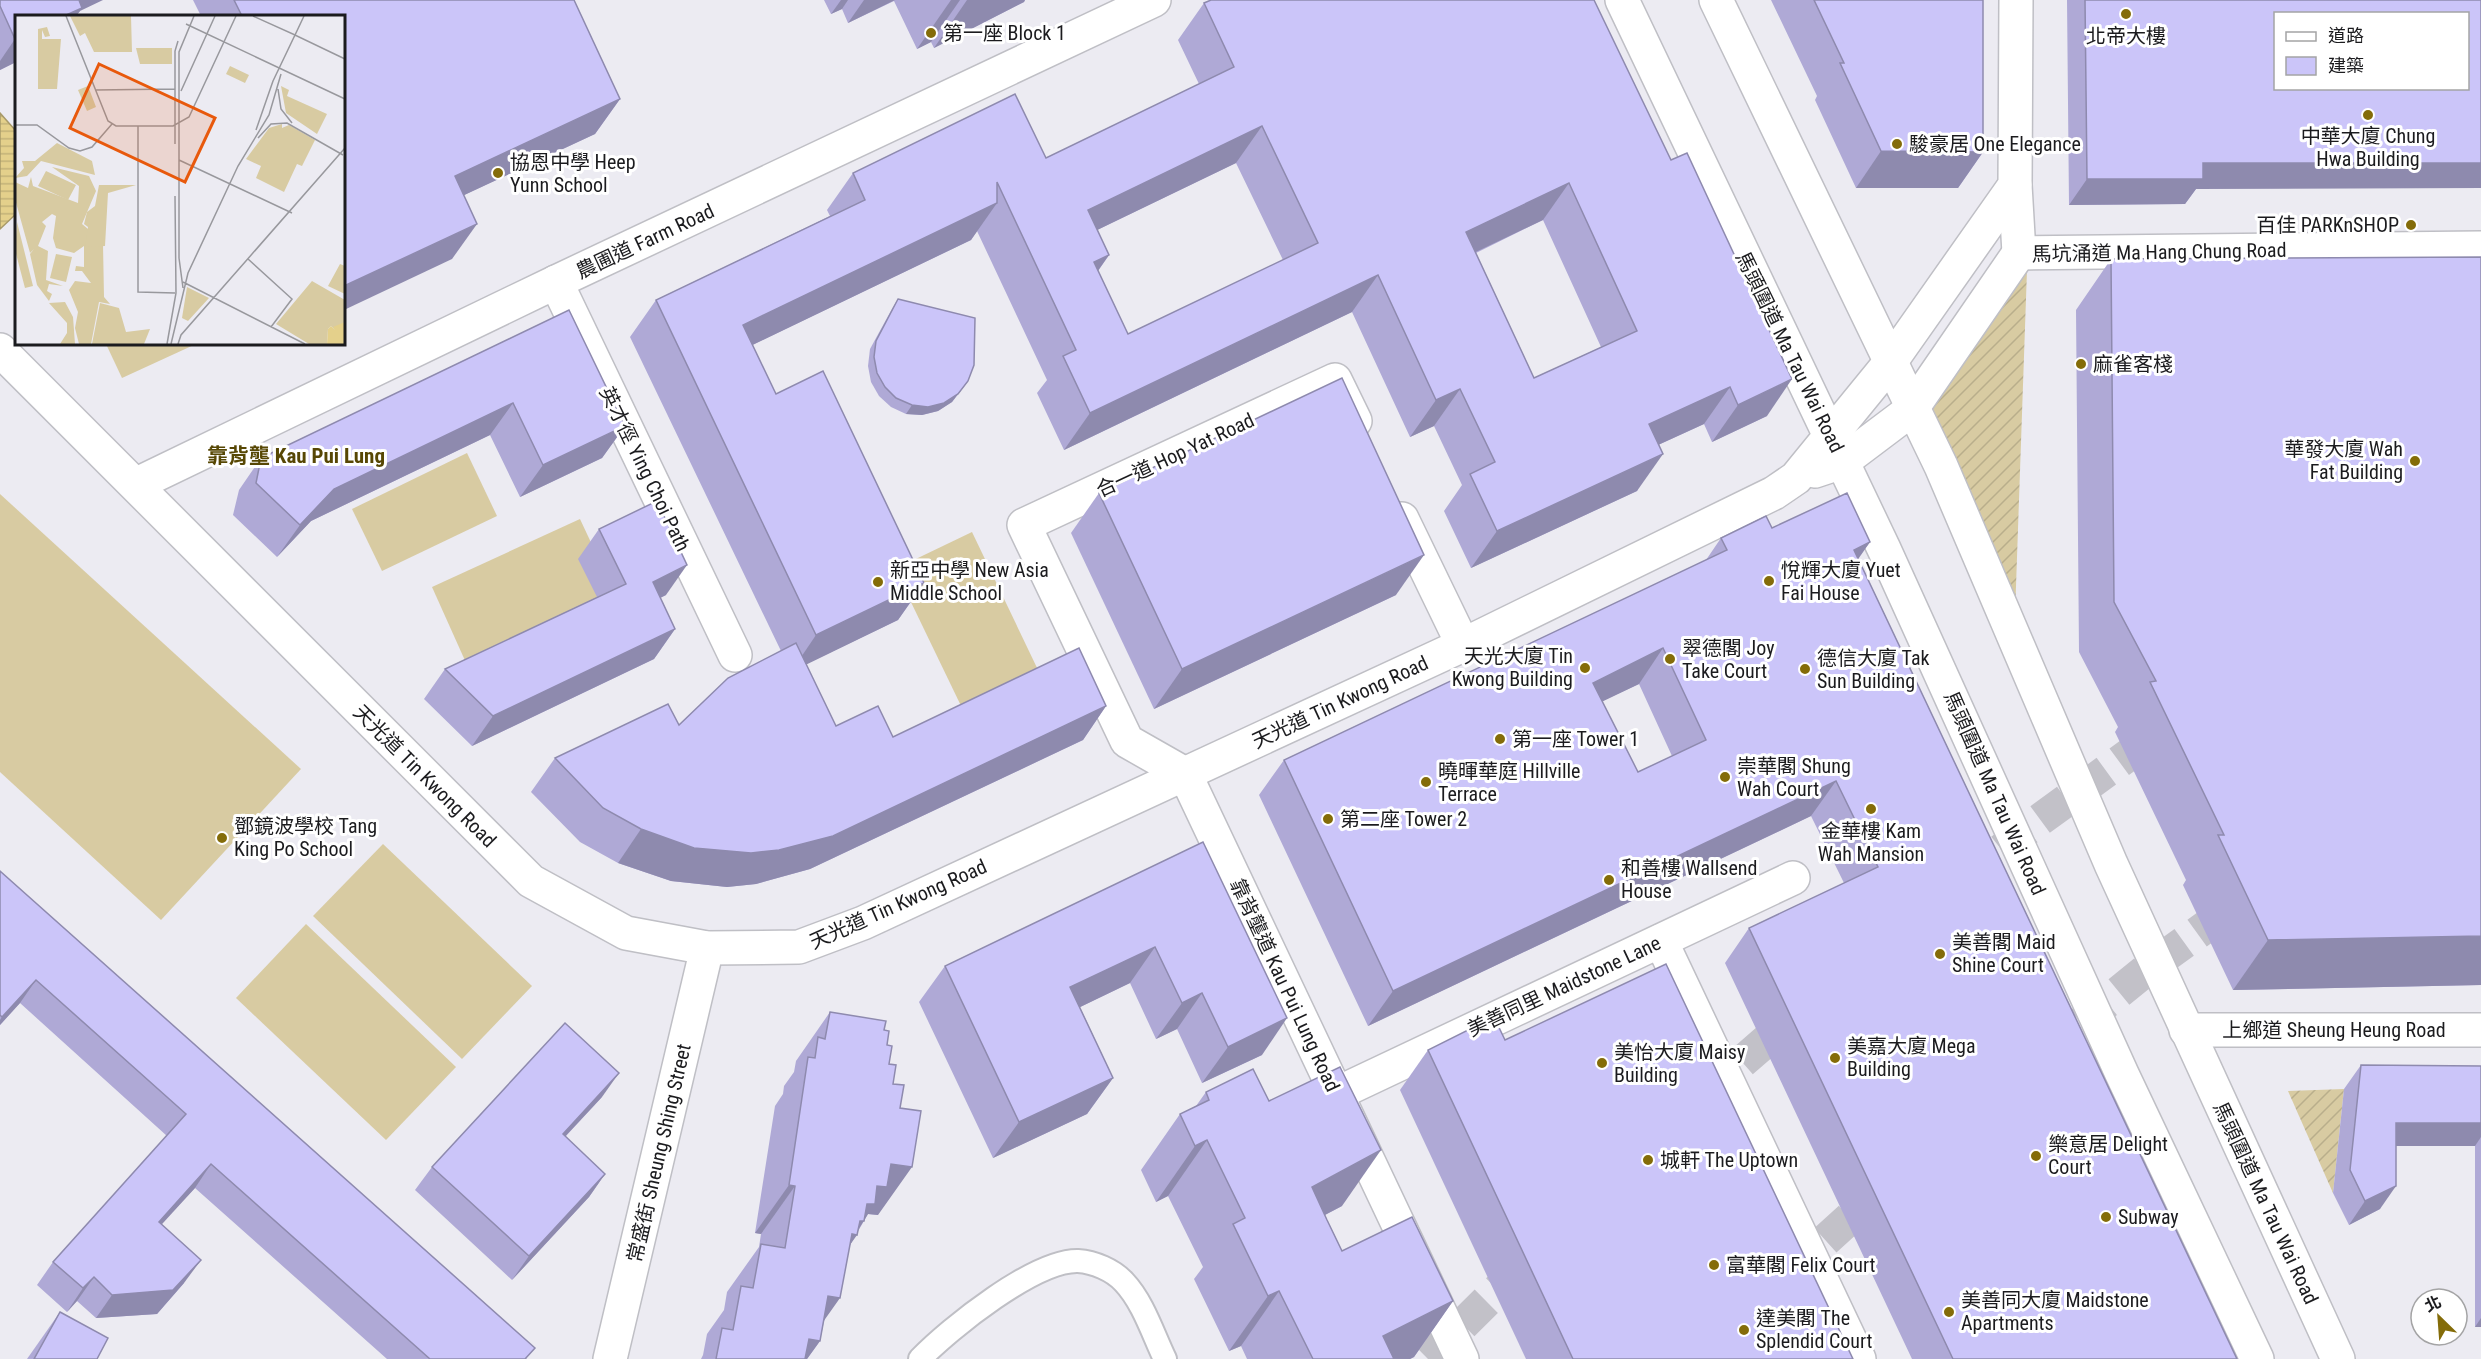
<svg xmlns="http://www.w3.org/2000/svg" width="2481" height="1359" viewBox="0 0 2481 1359" font-family="'Roboto Condensed','Noto Sans TC',sans-serif">
  <defs>
    <pattern id="garden-furrows" width="10" height="10" patternUnits="userSpaceOnUse" patternTransform="scale(1.5)"><rect width="10" height="10" fill="#d8cba2"/><path d="M-1 1l2-2M0 10L10 0M9 11l2-2" fill="none" stroke="#b9ae8b"/></pattern>
    <pattern id="water-rules" width="6" height="5" patternUnits="userSpaceOnUse" patternTransform="scale(1.5)"><rect width="6" height="5" fill="#e4d08b"/><path d="M0 2.5h6" fill="none" stroke="#c3b278"/></pattern>
  </defs>
  <rect width="100%" height="100%" fill="#ecebf2"/>
  <g fill="#d8cba2">
    <path d="M106 344H196L122 378Z"/>
    <path d="M467 453 497 516 382 571 352 509Z"/>
    <path d="M0 494 301 769 161 920 0 772Z"/>
    <path d="M580 519 616 596 467 665 432 587Z"/>
    <path d="M972 532 1039 672 963 710 895 569Z"/>
    <path d="M383 844 532 986 462 1059 313 916Z"/>
    <path d="M306 924 456 1067 386 1140 236 998Z"/>
  </g>
  <g fill="url(#garden-furrows)">
    <path d="M2027 270 2015 615 1924 406Z"/>
    <path d="M2344 1089 2333 1193 2288 1091Z"/>
  </g>
  <path fill="url(#water-rules)" stroke="#a89a6a" stroke-width="1.5" d="M0 113 16 131V214L0 229Z"/>
  <g fill="none" stroke-linecap="round" stroke-linejoin="round">
    <g stroke="#c2c1c8" stroke-width="33" stroke-dasharray="33 16" stroke-linecap="butt">
      <path d="M1963 880 2034 824 2164 729"/>
      <path d="M2043 1054 2146 970 2240 902"/>
      <path d="M1705 1094 1797 1014"/>
      <path d="M1789 1273 1880 1191"/>
      <path d="M1428 1359 1527 1261"/>
    </g>
    <defs>
      <path id="service" d="M920 1359C950 1328 1035 1260 1078 1261 1094 1262 1113 1270 1124 1282 1143 1302 1153 1334 1165 1359"/>
      <g id="minor">
        <path d="M2015 185 2019 253"/>
        <path d="M2019 253 2481 248"/>
        <path d="M556 282 735 655"/>
        <path d="M1911 410 2019 253"/>
        <path d="M1402 519 1463 645"/>
        <path d="M1185 774 1127 741 1024 525 1335 380 1355 421"/>
        <path d="M1661 941 1859 1359"/>
        <path d="M1336 1094 1793 878"/>
      </g>
      <g id="tertiary">
        <path d="M0 350 531 881 626 933 707 948 799 947 863 923 1463 645 1774 493 1796 478 1889 364 2015 185 2016 0"/>
        <path d="M1815 471 1842 462 1911 410"/>
        <path d="M137 484 556 282 1154 0"/>
        <path d="M1185 774 1462 1359"/>
        <path d="M2186 1030H2481"/>
        <path d="M610 1359 707 948"/>
      </g>
      <g id="primary">
        <path d="M1622 0 1884 549 2122 1074 2257 1359"/>
        <path d="M1716 0 1941 466 2111 864 2338 1359"/>
      </g>
    </defs>
    <use href="#service" stroke="#bfbfc5" stroke-width="26"/>
    <use href="#minor" stroke="#bfbfc5" stroke-width="36"/>
    <use href="#tertiary" stroke="#bfbfc5" stroke-width="36"/>
    <use href="#primary" stroke="#bfbfc5" stroke-width="36"/>
    <use href="#service" stroke="#fff" stroke-width="22"/>
    <use href="#minor" stroke="#fff" stroke-width="33"/>
    <use href="#tertiary" stroke="#fff" stroke-width="33"/>
    <use href="#primary" stroke="#fff" stroke-width="33"/>
  </g>
  <g fill="#afa9d6" fill-rule="evenodd">
    <path d="M0 0 80 11 76 16H16V62L0 70Z"/>
    <path d="M193 0H574L620 99 595 134 464 195 452 259 344 16H201Z"/>
    <path d="M824 0H1025L1024 2 934 48 931 42 917 49 894 1 848 23 842 9 831 14Z"/>
    <path d="M1594 0 1767 416 1712 442 1704 424 1658 445 1637 491 1471 568 1444 511 1462 485 1434 426 1410 437 1352 312 1064 450 1037 393 1047 380 977 231 971 240 752 345 776 394 924 583 898 620 806 664 836 726 893 737 1106 706 1083 740 810 869 756 884 727 887 671 881 618 863 580 842 531 792 555 758 679 725 781 651 630 337 656 300 830 216 827 210 853 173 1046 158 1199 84 1178 40 1204 3ZM1236 163 1283 260 1128 334 1098 271 1109 255 1097 230ZM1543 220 1601 347 1534 378 1476 253Z"/>
    <path d="M1771 0H1983V152L1958 188H1856L1815 100 1817 96Z"/>
    <path d="M2067 0H2481L2196 189 2185 204 2069 205Z"/>
    <path d="M2111 259 2481 985 2233 990 2183 885 2186 880 2115 732 2118 727 2079 652 2076 310Z"/>
    <path d="M898 299 968 381 952 402 938 411 922 415 906 414 891 407 879 396 871 382 868 366 870 349 893 307Z"/>
    <path d="M569 310 625 426 602 458 520 497 490 435 311 521 277 557 233 515 239 490 261 458Z"/>
    <path d="M1099 493 1396 595 1154 709 1071 533Z"/>
    <path d="M1772 528 1870 542 1858 558 2237 1359H1912L1725 963 1749 928 1844 883 1811 816 1368 1026 1259 795 1284 760 1706 560 1721 538ZM1639 684 1672 756 1638 772 1602 701Z"/>
    <path d="M599 529 666 595 660 598 675 629 654 659 472 746 424 699 445 669 597 597 578 559Z"/>
    <path d="M1203 842 1262 1055 1202 1083 1177 1029 1156 1039 1130 983 1080 1007 1113 1078 1087 1114 993 1158 919 1002 945 966Z"/>
    <path d="M0 871 527 1359H387L195 1188 161 1224 184 1283 157 1314 96 1318 77 1301 67 1312 37 1285 53 1262 167 1136 20 1003 0 1025Z"/>
    <path d="M830 1012 884 1030 889 1064 893 1084 878 1215 868 1214 850 1245 824 1321 820 1341 807 1359H701L703 1355 707 1334 724 1310 727 1292 759 1247 761 1234 755 1233 775 1106 783 1094 784 1086 794 1072 796 1061Z"/>
    <path d="M1505 1040 1853 1359H1526L1400 1090 1428 1050Z"/>
    <path d="M2361 1065 2481 1066V1327H2475V1146H2396L2380 1209 2349 1225 2333 1193 2344 1089Z"/>
    <path d="M1206 1092 1269 1101 1342 1206 1325 1215 1342 1251 1453 1301 1414 1357 1410 1359H1247L1241 1346 1229 1351 1194 1279 1203 1267 1168 1196 1156 1202 1141 1170 1180 1114 1196 1106Z"/>
    <path d="M602 1097 565 1137 605 1174 589 1197 512 1280 415 1190 432 1167Z"/>
    <path d="M60 1312 97 1359H27Z"/>
  </g>
  <g fill="#8e8aae">
    <path d="M67 0H103L80 11 76 16H56Z"/>
    <path d="M841 0H848L842 9 831 14Z"/>
    <path d="M864 0H895L848 23Z"/>
    <path d="M951 0H960L931 42 917 49Z"/>
    <path d="M967 0H1025L1024 2 934 48Z"/>
    <path d="M15 39H16V62L0 70V61Z"/>
    <path d="M620 99 595 134 430 211 455 176Z"/>
    <path d="M1262 126 1236 163 1062 247 1088 210Z"/>
    <path d="M1881 151 1983 152 1958 188H1856Z"/>
    <path d="M2203 163H2481V188L2196 189 2185 204 2069 205 2087 179Z"/>
    <path d="M1569 183 1543 220 1440 269 1466 232Z"/>
    <path d="M997 203 971 240 717 362 743 325Z"/>
    <path d="M477 224 452 259 344 310V286Z"/>
    <path d="M1109 255 1083 292 1094 262Z"/>
    <path d="M1378 275 1352 312 1064 450 1090 413Z"/>
    <path d="M1792 379 1767 416 1712 442 1738 405Z"/>
    <path d="M968 381 952 402 938 411 922 415 906 414 912 405Z"/>
    <path d="M1730 387 1704 424 1623 461 1649 424Z"/>
    <path d="M1460 389 1434 426 1410 437 1436 400Z"/>
    <path d="M513 403 490 435 311 521 277 557 300 525 334 489Z"/>
    <path d="M625 426 602 458 520 497 543 465Z"/>
    <path d="M1663 454 1637 491 1471 568 1497 531Z"/>
    <path d="M1870 542 1845 578 1854 550Z"/>
    <path d="M1424 555 1396 595 1154 709 1182 669Z"/>
    <path d="M687 565 666 595 632 612 653 582Z"/>
    <path d="M924 583 898 620 791 672 816 635Z"/>
    <path d="M675 629 654 659 472 746 493 716Z"/>
    <path d="M1663 648 1639 684 1568 718 1593 683Z"/>
    <path d="M1106 706 1083 740 810 869 756 884 727 887 671 881 618 863 641 829Z"/>
    <path d="M1836 781 1811 816 1368 1026 1393 991Z"/>
    <path d="M2481 936V985L2233 990 2268 940Z"/>
    <path d="M1155 947 1130 983 1045 1024 1070 987Z"/>
    <path d="M36 980 20 1003 0 1025V1020L2 1017Z"/>
    <path d="M1202 993 1177 1029 1156 1039 1182 1003Z"/>
    <path d="M1287 1018 1262 1055 1202 1083 1228 1047Z"/>
    <path d="M619 1073 602 1097 546 1157 563 1134Z"/>
    <path d="M1113 1078 1087 1114 993 1158 1019 1122Z"/>
    <path d="M2396 1123H2481V1137L2475 1146H2379Z"/>
    <path d="M1207 1140 1168 1196 1156 1202 1195 1146Z"/>
    <path d="M1381 1150 1342 1206 1273 1242 1312 1187Z"/>
    <path d="M211 1164 195 1188 142 1246 159 1222Z"/>
    <path d="M891 1164 912 1167 878 1215 868 1214 855 1235H857L823 1283 859 1213Z"/>
    <path d="M605 1174 589 1197 512 1280 529 1256Z"/>
    <path d="M789 1185 795 1186 761 1234 755 1233Z"/>
    <path d="M2396 1186 2380 1209 2349 1225 2365 1201Z"/>
    <path d="M201 1260 184 1283 157 1314 96 1318 112 1295Z"/>
    <path d="M94 1277 77 1301 67 1312 83 1288Z"/>
    <path d="M1279 1291 1241 1346 1229 1351 1268 1296Z"/>
    <path d="M828 1296 840 1298 811 1339 820 1341 807 1359H795Z"/>
    <path d="M1453 1301 1414 1357 1410 1359H1367L1383 1336Z"/>
    <path d="M2481 1318V1327H2475Z"/>
  </g>
  <g fill="#cbc5f9" stroke="#8e8aae" stroke-width="1.5" fill-rule="evenodd">
    <path d="M0 0H79L82 8 64 16H16V39H15L0 6Z"/>
    <path d="M234 0H574L620 99 455 176 477 224 344 286V16H242Z"/>
    <path d="M1211 0H1594L1671 160 1687 153 1792 379 1738 405 1730 387 1649 424 1663 454 1497 531 1470 474 1495 462 1460 389 1436 400 1378 275 1090 413 1063 356 1076 350 997 182V203L743 325 776 394 823 371 924 583 816 635 656 300 865 200 853 173 1015 94 1046 158 1234 67 1204 3ZM1262 126 1318 243 1128 334 1094 262 1109 255 1088 210ZM1569 183 1637 331 1534 378 1466 232Z"/>
    <path d="M1814 0H1983V152L1881 151 1840 63H1844Z"/>
    <path d="M2085 0H2481V163H2203V179H2087ZM2276 14H2468V88H2276Z"/>
    <path d="M2481 257V936L2268 940 2218 835H2224L2150 682 2156 681 2114 602 2111 259Z"/>
    <path d="M898 299 975 318 974 365 968 381 958 394 944 403 928 407 912 405 896 398 885 387 877 373 874 357 876 341Z"/>
    <path d="M569 310 625 426 543 465 513 403 334 489 300 525 256 483 261 458Z"/>
    <path d="M1342 378 1424 555 1182 669 1099 493Z"/>
    <path d="M1847 493 1870 542 1854 550 2237 1359H1953L1749 928 1878 867 1836 781 1393 991 1284 760 1727 550 1721 538 1766 516 1772 528ZM1663 648 1706 740 1638 772 1593 683Z"/>
    <path d="M657 501 687 565 653 582 675 629 493 716 445 669 626 584 599 529Z"/>
    <path d="M796 643 836 726 878 706 893 737 1079 648 1106 706 833 836 779 850 751 853 694 848 641 829 603 808 555 758 668 704 679 725 728 678Z"/>
    <path d="M1203 842 1287 1018 1228 1047 1202 993 1182 1003 1155 947 1070 987 1113 1078 1019 1122 945 966Z"/>
    <path d="M0 871 535 1348 525 1359H430L211 1164 159 1222 201 1260 173 1290 112 1295 94 1277 83 1288 53 1262 186 1114 36 980 2 1017 0 1015Z"/>
    <path d="M1666 964 1853 1359H1573L1428 1050 1494 1017 1505 1040Z"/>
    <path d="M830 1012 886 1021 884 1030 889 1031 887 1045 892 1046 889 1064 896 1065 893 1084 904 1085 900 1108 921 1111 912 1167 891 1164 887 1187 877 1186 875 1204H867L864 1221H860L857 1235 852 1234 840 1298 828 1296 820 1341 809 1339 805 1359H716L722 1328 733 1330 741 1286 753 1288 761 1244 785 1248 795 1186 789 1185 808 1057 815 1058 818 1037 825 1039Z"/>
    <path d="M565 1023 619 1073 563 1134 605 1174 529 1256 432 1167Z"/>
    <path d="M2361 1065 2481 1066V1123H2396V1186L2365 1201 2350 1170Z"/>
    <path d="M1340 1067 1381 1150 1312 1187 1327 1220 1342 1251 1412 1217 1453 1301 1383 1336 1394 1359H1313L1279 1291 1268 1296 1233 1224 1245 1218 1207 1140 1195 1146 1180 1114 1209 1100 1206 1092 1253 1069 1269 1101Z"/>
    <path d="M60 1312 108 1338 97 1359H34Z"/>
  </g>
  <g fill="#846c09" stroke="#fff" stroke-width="2">
    <circle cx="2126" cy="14" r="6"/>
    <circle cx="931" cy="33" r="6"/>
    <circle cx="2368" cy="115" r="6"/>
    <circle cx="1897" cy="144" r="6"/>
    <circle cx="498" cy="173" r="6"/>
    <circle cx="2411" cy="225" r="6"/>
    <circle cx="2081" cy="364" r="6"/>
    <circle cx="2415" cy="461" r="6"/>
    <circle cx="1769" cy="581" r="6"/>
    <circle cx="878" cy="582" r="6"/>
    <circle cx="1670" cy="659" r="6"/>
    <circle cx="1585" cy="668" r="6"/>
    <circle cx="1805" cy="669" r="6"/>
    <circle cx="1500" cy="739" r="6"/>
    <circle cx="1725" cy="777" r="6"/>
    <circle cx="1426" cy="782" r="6"/>
    <circle cx="1871" cy="809" r="6"/>
    <circle cx="1328" cy="819" r="6"/>
    <circle cx="222" cy="838" r="6"/>
    <circle cx="1609" cy="880" r="6"/>
    <circle cx="1940" cy="954" r="6"/>
    <circle cx="1835" cy="1058" r="6"/>
    <circle cx="1602" cy="1063" r="6"/>
    <circle cx="2036" cy="1156" r="6"/>
    <circle cx="1648" cy="1160" r="6"/>
    <circle cx="2106" cy="1217" r="6"/>
    <circle cx="1714" cy="1265" r="6"/>
    <circle cx="1949" cy="1312" r="6"/>
    <circle cx="1744" cy="1330" r="6"/>
  </g>
  <g text-anchor="middle" dominant-baseline="central" stroke-width="6" stroke-linejoin="round" paint-order="stroke">
    <g font-size="20" fill="#1b1b1e" stroke="#fff" text-anchor="start">
      <text x="943" y="33">第一座 Block 1</text>
      <text x="2126" y="36" text-anchor="middle">北帝大樓</text>
      <text x="2368" y="136" text-anchor="middle">中華大廈 Chung<tspan x="2368" dy="23">Hwa Building</tspan></text>
      <text x="1909" y="144">駿豪居 One Elegance</text>
      <text x="510" y="162">協恩中學 Heep<tspan x="510" dy="23">Yunn School</tspan></text>
      <text x="2399" y="225" text-anchor="end">百佳 PARKnSHOP</text>
      <text x="2093" y="364">麻雀客棧</text>
      <text x="2403" y="449" text-anchor="end">華發大廈 Wah<tspan x="2403" dy="23">Fat Building</tspan></text>
      <text x="890" y="570">新亞中學 New Asia<tspan x="890" dy="23">Middle School</tspan></text>
      <text x="1781" y="570">悅輝大廈 Yuet<tspan x="1781" dy="23">Fai House</tspan></text>
      <text x="1682" y="648">翠德閣 Joy<tspan x="1682" dy="23">Take Court</tspan></text>
      <text x="1573" y="656" text-anchor="end">天光大廈 Tin<tspan x="1573" dy="23">Kwong Building</tspan></text>
      <text x="1817" y="658">德信大廈 Tak<tspan x="1817" dy="23">Sun Building</tspan></text>
      <text x="1512" y="739">第一座 Tower 1</text>
      <text x="1737" y="766">崇華閣 Shung<tspan x="1737" dy="23">Wah Court</tspan></text>
      <text x="1438" y="771">曉暉華庭 Hillville<tspan x="1438" dy="23">Terrace</tspan></text>
      <text x="1340" y="819">第二座 Tower 2</text>
      <text x="234" y="826">鄧鏡波學校 Tang<tspan x="234" dy="23">King Po School</tspan></text>
      <text x="1871" y="831" text-anchor="middle">金華樓 Kam<tspan x="1871" dy="23">Wah Mansion</tspan></text>
      <text x="1621" y="868">和善樓 Wallsend<tspan x="1621" dy="23">House</tspan></text>
      <text x="1952" y="942">美善閣 Maid<tspan x="1952" dy="23">Shine Court</tspan></text>
      <text x="1847" y="1046">美嘉大廈 Mega<tspan x="1847" dy="23">Building</tspan></text>
      <text x="1614" y="1052">美怡大廈 Maisy<tspan x="1614" dy="23">Building</tspan></text>
      <text x="2048" y="1144">樂意居 Delight<tspan x="2048" dy="23">Court</tspan></text>
      <text x="1660" y="1160">城軒 The Uptown</text>
      <text x="2118" y="1217">Subway</text>
      <text x="1726" y="1265">富華閣 Felix Court</text>
      <text x="1961" y="1300">美善同大廈 Maidstone<tspan x="1961" dy="23">Apartments</tspan></text>
      <text x="1756" y="1318">達美閣 The<tspan x="1756" dy="23">Splendid Court</tspan></text>
    </g>
    <g font-size="20" fill="#1b1b1e" stroke="#fff">
      <text transform="translate(645 241) rotate(-25)">農圃道 Farm Road</text>
      <text transform="translate(2159 252) rotate(-1)">馬坑涌道 Ma Hang Chung Road</text>
      <text transform="translate(1790 352) rotate(64)">馬頭圍道 Ma Tau Wai Road</text>
      <text transform="translate(1175 455) rotate(-25)">合一道 Hop Yat Road</text>
      <text transform="translate(645 469) rotate(64)">英才徑 Ying Choi Path</text>
      <text transform="translate(1340 702) rotate(-25)">天光道 Tin Kwong Road</text>
      <text transform="translate(425 776) rotate(45)">天光道 Tin Kwong Road</text>
      <text transform="translate(1995 793) rotate(66)">馬頭圍道 Ma Tau Wai Road</text>
      <text transform="translate(898 904) rotate(-24)">天光道 Tin Kwong Road</text>
      <text transform="translate(1285 985) rotate(65)">靠背壟道 Kau Pui Lung Road</text>
      <text transform="translate(1564 986) rotate(-25)">美善同里 Maidstone Lane</text>
      <text x="2334" y="1030">上鄉道 Sheung Heung Road</text>
      <text transform="translate(659 1153) rotate(-77)">常盛街 Sheung Shing Street</text>
      <text transform="translate(2266 1203) rotate(65)">馬頭圍道 Ma Tau Wai Road</text>
    </g>
    <g font-size="21" font-weight="bold" fill="#574704" stroke="#fff">
      <text x="296" y="456">靠背壟 Kau Pui Lung</text>
    </g>
  </g>
  <g transform="translate(15 15)">
    <rect width="330" height="330" fill="#ecebf2"/>
    <path d="M55 1H116L117 37H79L70 18 65 21ZM32 12 35 21 30 22 27 15V24H46L42 74H23V14ZM73 71 81 92 72 96 63 75ZM41 239 57 242 51 267 35 263Z" fill="#d8cba2"/>
    <path d="M42 128 77 146 80 160 26 146 12 161 0 163 9 153 7 146H20ZM37 152 74 161 81 176 67 209 73 214 83 215 88 229 89 282 95 289 84 287 76 329H64L60 313 63 297 54 275 60 266 76 268 67 256H60L61 251 69 252V231L59 238 41 233 38 223 41 201 37 199 27 207 31 211 23 231 33 236 31 265 48 271 34 269 32 276 37 279 34 286 22 270 15 239 19 234 15 238 0 184V167L13 173 16 162 18 171 63 188 64 171ZM2 207 18 271 10 273 0 235Z" fill="#d8cba2"/>
    <path d="M121 33H157V49H125ZM266 71 274 75 272 81 312 99 302 119 271 98ZM267 109V113L274 110 300 125 287 151 282 149 269 177 241 163 246 151 231 144 254 113ZM31 156 61 170 53 185 23 171ZM84 170H121L93 178 90 231 70 232 73 212 69 209 72 197 80 191ZM325 249 330 251V279L313 271ZM297 266 330 285V307L320 315 316 311 313 314 312 329H294L261 309ZM172 272 194 283 173 306 167 303ZM85 288 104 293 111 317 135 314 129 329H77Z" fill="#d8cba2"/>
    <path d="M215 51 234 60 230 68 211 59ZM50 287 58 302 60 329H45L52 318V308L34 288Z" fill="#d8cba2"/>
    <path d="M330 307V329H312L313 314 316 311 320 315 318 312Z" fill="#e4d08b"/>
    <path fill="none" stroke="#98989d" stroke-width="1.5" d="M51 1 93 106 101 111H158L174 102 221 1M238 1 280 20 289 1M171 9 330 84M258 66 280 20 330 44M263 74 266 94 277 108M80 75 160 74M166 76 200 1M0 110H22L54 133 65 136 77 132 97 109M123 111V277L160 278M241 115 258 66M243 123 256 109 272 108 328 140M160 129V36L163 26M164 145 277 198M233 244 277 284 256 312M168 267 290 329M168 273 164 243V37L179 1M152 329 161 278 160 181M156 329 173 258 223 151 254 100 266 59M163 329 166 320 330 133"/>
    <path fill="#e8590c" fill-opacity="0.15" stroke="#e8590c" stroke-width="3" d="M84 49 200 103 170 167 55 113Z"/>
    <rect width="330" height="330" fill="none" stroke="#1b1b1e" stroke-width="3"/>
  </g>
  <rect x="2274" y="12" width="195" height="78" fill="#ffffff" stroke="#a4a4a5" stroke-width="1.5"/>
  <rect x="2286" y="32" width="30" height="9" fill="#ffffff" stroke="#a4a4a5" stroke-width="1.5"/>
  <text x="2328" y="42" font-size="18" fill="#1b1b1e">道路</text>
  <rect x="2286" y="57" width="30" height="18" fill="#cbc5f9" stroke="#a4a4a5" stroke-width="1.5"/>
  <text x="2328" y="72" font-size="18" fill="#1b1b1e">建築</text>
  <g transform="translate(2439 1317) rotate(335)"><circle r="28" fill="#ffffff" stroke="#a4a4a5" stroke-width="1.5"/>
  <path d="M0-4.5L10 22L0 15L-10 22Z" fill="#846c09"/>
  <text y="-9" font-size="16" font-weight="bold" text-anchor="middle" fill="#1b1b1e">北</text>
  </g>
</svg>
